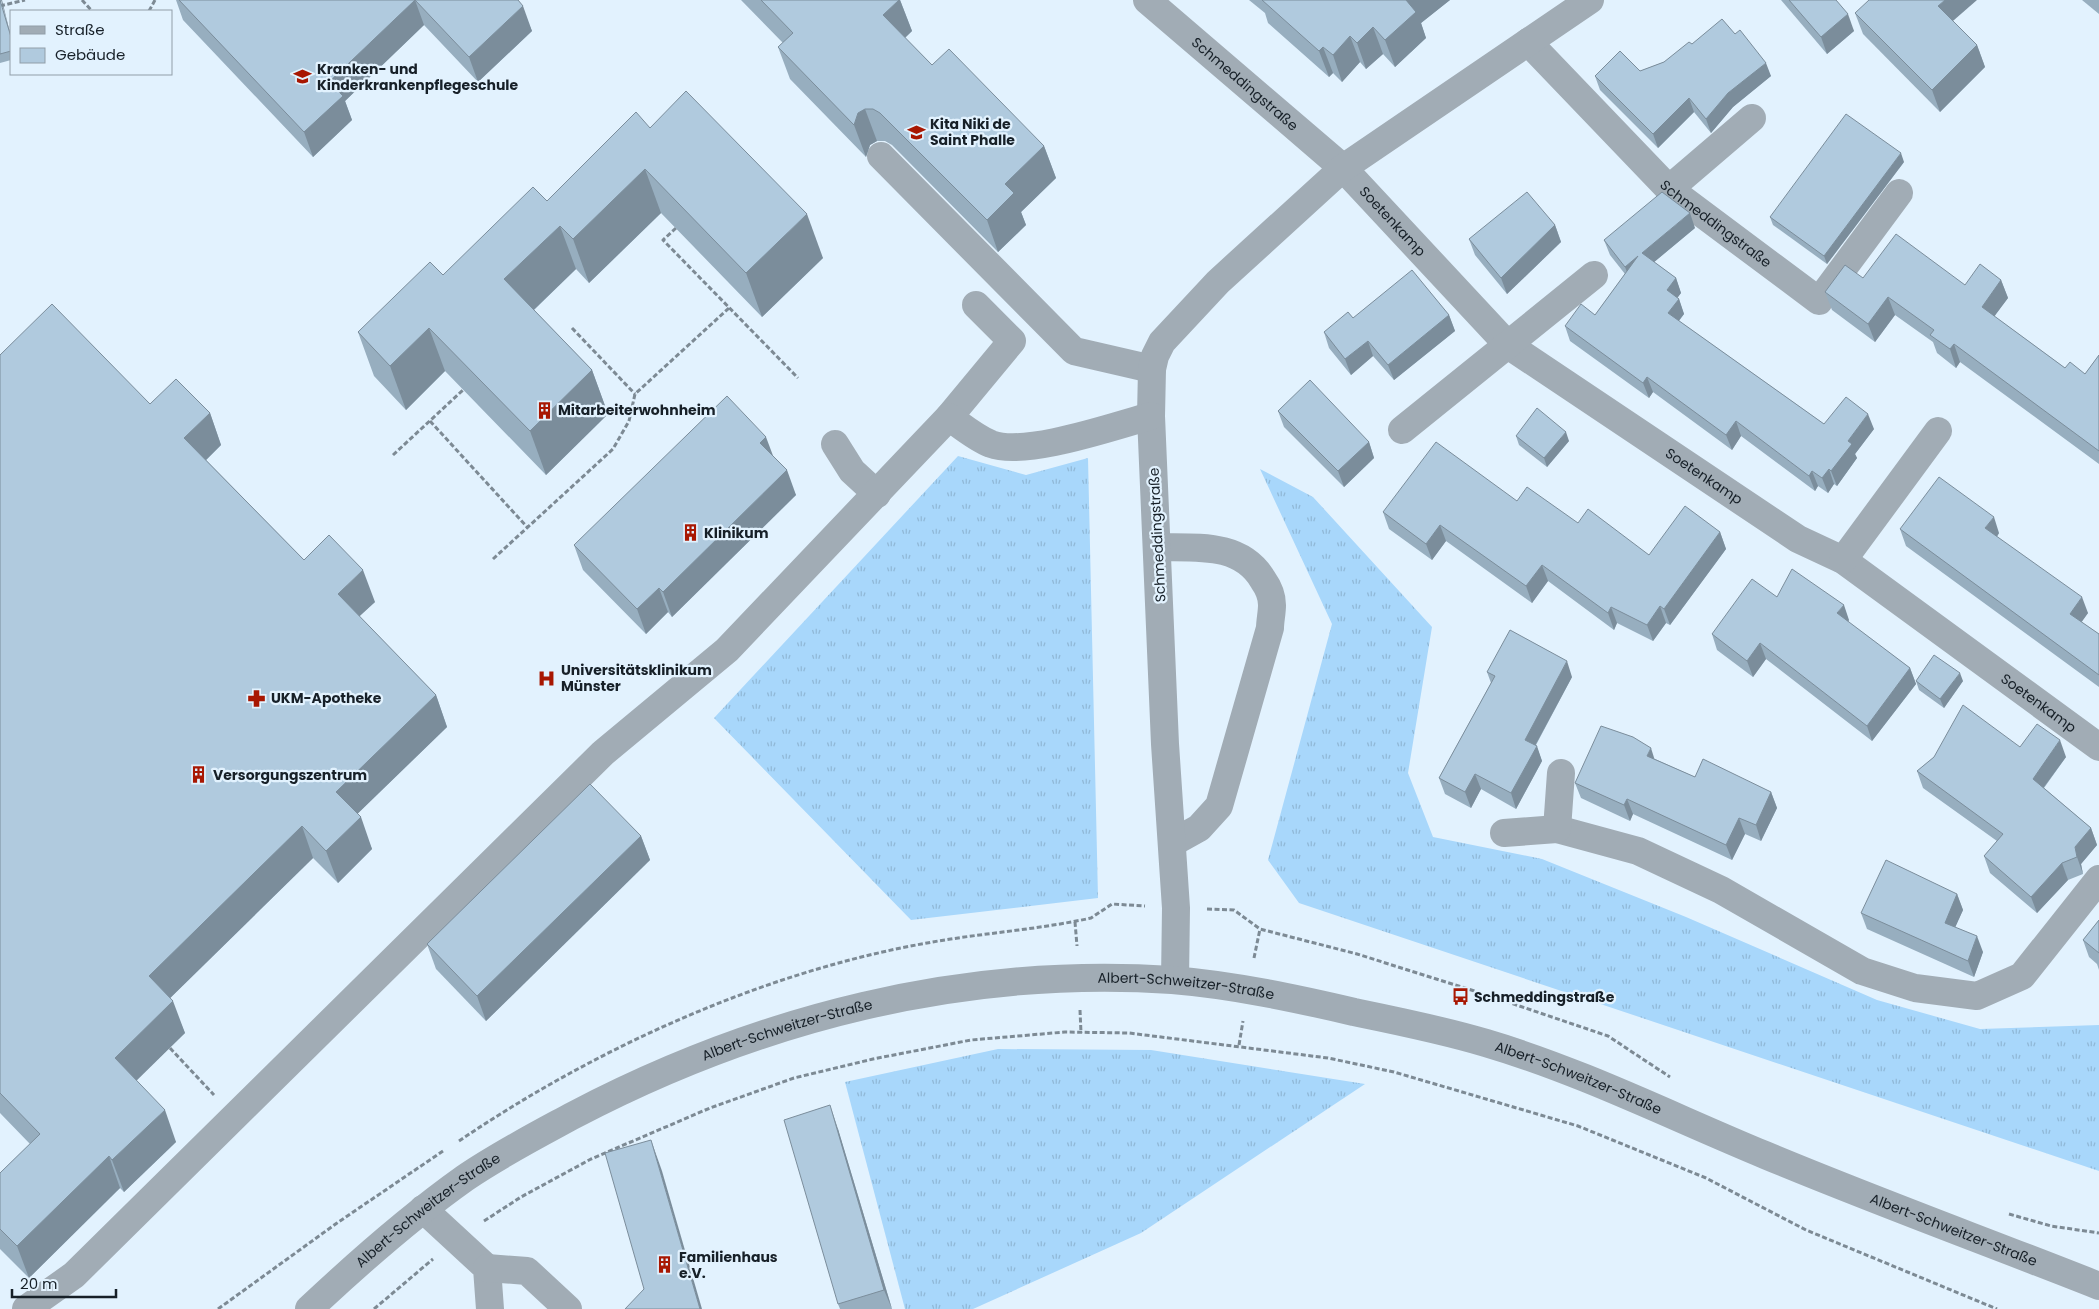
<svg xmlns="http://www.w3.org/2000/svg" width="2099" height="1309" viewBox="0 0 2099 1309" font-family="Poppins,sans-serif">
  <defs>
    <pattern id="grass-tufts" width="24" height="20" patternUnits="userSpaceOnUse" patternTransform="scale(1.25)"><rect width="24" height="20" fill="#a8d7fb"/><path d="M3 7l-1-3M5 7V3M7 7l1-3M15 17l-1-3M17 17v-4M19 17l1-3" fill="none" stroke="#90b8d7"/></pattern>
  </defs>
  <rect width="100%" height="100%" fill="#e2f2fe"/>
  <g fill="url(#grass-tufts)">
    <path d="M958 456 1026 475 1088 458 1098 898 911 920 714 718Z"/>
    <path d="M1260 469 1313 497 1432 627 1408 773 1433 837 1542 859 1686 917 1877 1000 1980 1029 2099 1025V1171L1299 903 1268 860 1332 624Z"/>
    <path d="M998 1049 1151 1050 1365 1084 1141 1233 973 1309H905L845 1082Z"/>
  </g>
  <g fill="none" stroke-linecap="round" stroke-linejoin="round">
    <g stroke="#7d8a94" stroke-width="3" stroke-dasharray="5 2.5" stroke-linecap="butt">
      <path d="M82 0 92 11"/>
      <path d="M0 6 25 0"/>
      <path d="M149 11 155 0"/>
      <path d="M676 228 663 240 798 378"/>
      <path d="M572 328 635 394"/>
      <path d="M430 421 528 528"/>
      <path d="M393 455 463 390"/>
      <path d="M493 559 613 449 629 421 635 394 729 308"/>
      <path d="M1207 909 1234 910 1260 929 1357 954 1484 994 1608 1036 1670 1077"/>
      <path d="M1075 922 1077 946"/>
      <path d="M1254 958 1260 929"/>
      <path d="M1080 1010 1081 1033"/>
      <path d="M1239 1045 1243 1021"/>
      <path d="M170 1048 214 1095"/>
      <path d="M459 1141C596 1048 763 972 927 943 981 933 1037 930 1091 918L1112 904 1145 906"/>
      <path d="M2009 1214 2051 1226 2099 1233"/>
      <path d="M484 1221 521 1197 591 1159 710 1108 794 1078 873 1059 971 1040 1065 1032 1129 1033 1328 1058 1394 1072 1578 1126 1706 1178 1806 1230 1997 1309"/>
      <path d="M218 1309 337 1223 443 1151"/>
      <path d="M374 1309 433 1259"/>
    </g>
    <g stroke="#a1acb5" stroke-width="28">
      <path id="s1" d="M1147 0 1343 168 1508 345 1798 539 1843 560 2099 747"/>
      <path id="s2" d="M1528 42 1669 189 1819 301 1899 193"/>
      <path d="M881 156 1074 351 1152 369"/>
      <path d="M1669 189 1752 118"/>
      <path d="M949 417 1012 341 976 305"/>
      <path d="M1402 430 1594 275"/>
      <path d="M835 444 852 471 877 494"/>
      <path d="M1158 547C1196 548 1241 542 1263 580 1268 587 1272 596 1272 605 1272 613 1270 621 1270 628L1219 806 1199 828 1172 843"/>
      <path d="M1843 560 1938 431"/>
      <path d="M1557 829 1638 851 1721 890 1862 971 1915 988 1977 996 2022 976 2099 879"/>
      <path d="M1504 833 1557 829 1561 773"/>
      <path d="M1175 980 1176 908 1165 744 1151 416 1152 369 1155 356 1162 342 1218 282 1343 168 1590 0"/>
      <path d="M423 1209 487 1268 490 1309"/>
      <path d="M487 1268 527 1271 568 1309"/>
      <path d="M26 1309 74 1275 603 753 727 650 949 417C963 427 976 438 991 444 1026 457 1114 426 1151 416"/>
      <path id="s3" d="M309 1309C358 1263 410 1217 465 1178 500 1154 537 1135 574 1115 759 1018 963 966 1172 980 1233 985 1294 998 1354 1012 1398 1021 1443 1030 1486 1043 1581 1071 1673 1117 1765 1155 1875 1201 1988 1242 2099 1286"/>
    </g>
  </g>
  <g fill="#97aebf">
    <path d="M0 0 11 35V60L0 63Z"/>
    <path d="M176 0H518L532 31 478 82 424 25 345 101 352 120 313 157 183 20Z"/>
    <path d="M741 0H900L912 31 905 38 932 65 1044 146 1056 178 1021 212 1026 225 998 252 892 145 885 141H877L870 145 866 157 790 79 778 47 783 43Z"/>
    <path d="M1249 0H1450L1421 23 1426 38 1395 67 1383 54 1366 69 1360 62 1342 82 1333 73 1329 77 1268 23 1265 13Z"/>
    <path d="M1781 0H1836L1854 31 1827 54Z"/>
    <path d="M2082 0H2099V14Z"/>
    <path d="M1855 13 1953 21 1977 45 1985 67 1940 112 1863 34Z"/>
    <path d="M1735 34 1771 76 1733 107 1711 133 1694 112 1658 148 1600 90 1595 76 1640 71 1664 62 1692 44Z"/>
    <path d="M650 128 823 258 762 317 661 213 589 283 576 269 534 310 592 370 608 414 546 475 445 371 406 410 374 376 358 332 443 275Z"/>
    <path d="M1904 162 1827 264 1773 225 1770 217Z"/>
    <path d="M1555 225 1561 242 1507 294 1475 255 1469 239Z"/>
    <path d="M1695 228 1654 262 1676 278 1681 293 1677 298 1679 299 1684 314 1679 321 1824 424 1874 429 1855 454 1857 458 1837 486 1834 484 1828 493 1818 486 1815 491 1741 436 1732 450 1653 392 1649 398 1570 341 1565 326 1595 315 1625 274 1610 255 1604 240Z"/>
    <path d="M1863 278 1965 285 2001 280 2008 298 1994 316 2065 368 2085 374 2099 355V464L1960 362 1956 368 1937 353 1933 342 1895 315 1875 342 1832 310 1825 292Z"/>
    <path d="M1449 315 1455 331 1394 380 1373 356 1351 375 1329 348 1324 332 1353 318Z"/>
    <path d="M0 355 150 404 210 413 221 445 206 460 304 560 375 602 359 616 436 695 447 727 357 814 372 849 338 883 313 858 170 998 185 1033 136 1080 176 1142 124 1192 120 1188 29 1278 0 1249V1173L30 1144 0 1113Z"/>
    <path d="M1278 411 1369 442 1374 458 1344 487 1284 427Z"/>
    <path d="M1516 436 1569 441 1547 467 1519 445Z"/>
    <path d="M774 457 796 495 672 617 668 612 646 634 583 570 574 545Z"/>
    <path d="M1517 501 1578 523 1649 555 1720 532 1726 549 1670 625 1666 623 1653 641 1617 623 1614 630 1548 581 1532 603 1446 541 1432 560 1389 529 1383 512Z"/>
    <path d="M1900 529 1999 533 1997 537 2088 613 2081 622 2099 634V687L1906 546Z"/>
    <path d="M1777 597 1849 620 1848 622 1910 668 1916 684 1872 741 1766 659 1753 677 1717 650 1712 634Z"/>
    <path d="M1487 672 1572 677 1536 745 1542 761 1516 809 1481 789 1471 808 1445 794 1439 778 1491 683Z"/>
    <path d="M1916 681H1963L1944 708 1919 690Z"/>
    <path d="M2020 747 2066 757 2044 788 2091 828 2097 845 2081 864 2083 874 2068 880 2037 913 1990 873 1984 856 1997 841 1923 788 1917 771 1934 757Z"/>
    <path d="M1655 759 1695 777 1771 792 1777 808 1761 841 1745 834 1732 860 1633 814 1630 821 1581 798 1575 783Z"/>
    <path d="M641 836 650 860 486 1021 436 969 427 944Z"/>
    <path d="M1957 894 1963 910 1955 927 1983 952 1974 977 1867 929 1861 913Z"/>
    <path d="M2099 920V970L2097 964 2089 957 2083 940Z"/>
    <path d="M838 1129 892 1309H840L838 1304Z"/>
  </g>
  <g fill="#7b8d9b">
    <path d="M1 0H2L11 37Z"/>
    <path d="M415 0 424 25 345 101 352 120 313 157 304 132 329 82Z"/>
    <path d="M899 0H900L912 31 895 47 883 15Z"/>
    <path d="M1406 0H1450L1421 23 1426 38 1395 67 1385 40Z"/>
    <path d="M1945 0H1977L1946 27 1938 6Z"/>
    <path d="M523 6 532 31 478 82 469 57Z"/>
    <path d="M1848 14 1854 31 1827 54 1821 37Z"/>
    <path d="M1373 27 1383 54 1366 69 1357 43Z"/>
    <path d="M1350 36 1360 62 1342 82 1333 55Z"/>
    <path d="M1977 45 1985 67 1940 112 1932 90Z"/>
    <path d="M1323 47 1333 73 1329 77 1319 51Z"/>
    <path d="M1766 63 1771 76 1733 107 1711 133 1706 119 1728 93Z"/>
    <path d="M1689 98 1694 112 1658 148 1653 134Z"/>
    <path d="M865 109 877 141 870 145 866 157 854 125 858 113Z"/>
    <path d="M1044 146 1056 178 1021 212 1026 225 998 252 987 220 1005 184Z"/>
    <path d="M1901 153 1904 162 1827 264 1824 256Z"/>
    <path d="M645 169 661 213 589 283 573 239Z"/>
    <path d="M1690 213 1695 228 1647 268 1642 253Z"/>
    <path d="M807 214 823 258 762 317 746 273Z"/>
    <path d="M1555 225 1561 242 1507 294 1501 278Z"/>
    <path d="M560 226 576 269 520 323 504 279Z"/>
    <path d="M1638 256 1631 282 1625 267Z"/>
    <path d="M1676 278 1681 293 1672 305 1667 290Z"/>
    <path d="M2001 280 2008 298 1988 325 1982 307Z"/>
    <path d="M1888 297 1895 315 1875 342 1868 324Z"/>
    <path d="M1679 299 1684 314 1673 328 1668 313Z"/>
    <path d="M1449 315 1455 331 1394 380 1388 365Z"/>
    <path d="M429 328 445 371 406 410 390 366Z"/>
    <path d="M1368 341 1373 356 1351 375 1345 359Z"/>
    <path d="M1954 344 1960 362 1956 368 1950 349Z"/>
    <path d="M592 370 608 414 546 475 530 431Z"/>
    <path d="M1647 377 1653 392 1649 398 1643 383Z"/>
    <path d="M210 413 221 445 196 470 184 438Z"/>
    <path d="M1868 414 1874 429 1855 454 1857 458 1837 486 1831 471 1848 441Z"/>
    <path d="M1736 421 1741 436 1732 450 1726 435Z"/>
    <path d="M1566 432 1569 441 1547 467 1544 458Z"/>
    <path d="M766 437 775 461 760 443Z"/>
    <path d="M1369 442 1374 458 1344 487 1338 471Z"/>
    <path d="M1829 469 1834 484 1828 493 1822 478Z"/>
    <path d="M787 470 796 495 672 617 663 592Z"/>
    <path d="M1812 471 1818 486 1815 491 1809 476Z"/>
    <path d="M1994 517 1999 533 1991 545 1985 528Z"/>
    <path d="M1440 525 1446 541 1432 560 1426 544Z"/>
    <path d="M1720 532 1726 549 1670 625 1664 609Z"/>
    <path d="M1542 565 1548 581 1532 603 1526 586Z"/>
    <path d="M363 570 375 602 349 626 338 594Z"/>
    <path d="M659 588 668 612 646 634 637 609Z"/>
    <path d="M2082 597 2088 613 2076 630 2070 614Z"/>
    <path d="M1844 605 1849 620 1843 629 1837 613Z"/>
    <path d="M1660 606 1666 623 1653 641 1647 625Z"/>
    <path d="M1611 607 1617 623 1614 630 1608 613Z"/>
    <path d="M1760 643 1766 659 1753 677 1747 661Z"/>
    <path d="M1567 661 1572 677 1530 755 1525 740Z"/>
    <path d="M1910 668 1916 684 1872 741 1867 726Z"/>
    <path d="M1960 673 1963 681 1944 708 1940 699Z"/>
    <path d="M436 695 447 727 347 824 336 792Z"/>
    <path d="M2060 740 2066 757 2038 795 2033 779Z"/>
    <path d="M1537 746 1542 761 1516 809 1511 793Z"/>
    <path d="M1651 748 1656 764 1647 756Z"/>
    <path d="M1475 774 1481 789 1471 808 1465 792Z"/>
    <path d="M1771 792 1777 808 1761 841 1756 825Z"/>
    <path d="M1627 799 1633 814 1630 821 1624 805Z"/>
    <path d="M361 817 372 849 338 883 326 851Z"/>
    <path d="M1739 818 1745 834 1732 860 1726 845Z"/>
    <path d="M302 826 313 858 160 1008 149 976Z"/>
    <path d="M2091 828 2097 845 2081 864 2083 874 2077 857 2075 847Z"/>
    <path d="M641 836 650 860 486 1021 477 996Z"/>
    <path d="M2062 863 2068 880 2037 913 2031 897Z"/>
    <path d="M1957 894 1963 910 1950 939 1945 923Z"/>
    <path d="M1977 936 1983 952 1974 977 1968 961Z"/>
    <path d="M173 1001 185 1033 127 1090 115 1058Z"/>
    <path d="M830 1105 838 1129 892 1309 884 1290Z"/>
    <path d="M165 1110 176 1142 124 1192 112 1160Z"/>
    <path d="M651 1140 662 1171 702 1309H700Z"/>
    <path d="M109 1156 120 1188 29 1278 17 1246Z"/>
  </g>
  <g fill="#b0cade" stroke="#7b8d9b">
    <path d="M0 0 11 37V51L0 54Z"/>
    <path d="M179 0H415L329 82 343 96 304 132Z"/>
    <path d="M415 0H518L523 6 469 57Z"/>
    <path d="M761 0H899L883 15 932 65 949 49 1044 146 1005 184 1014 193 987 220 880 113 873 109H865L858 113 854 125 778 47 793 33Z"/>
    <path d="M1262 0H1406L1416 12 1385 40 1373 27 1357 43 1350 36 1333 55 1323 47 1319 51Z"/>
    <path d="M1789 0H1836L1848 14 1821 37Z"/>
    <path d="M1869 0H1945L1938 6 1977 45 1932 90 1855 13Z"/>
    <path d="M1722 19 1735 34 1740 30 1766 63 1728 93 1706 119 1689 98 1653 134 1595 76 1620 51 1640 71 1664 62 1689 42 1692 44Z"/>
    <path d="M686 91 807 214 746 273 645 169 573 239 560 226 504 279 592 370 530 431 429 328 390 366 358 332 430 262 443 275 533 187 547 201 636 112 650 128Z"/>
    <path d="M1846 114 1901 153 1824 256 1770 217Z"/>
    <path d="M1527 192 1555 225 1501 278 1469 239Z"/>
    <path d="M1662 192 1690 213 1642 253 1676 278 1667 290 1679 299 1668 313 1824 424 1846 397 1868 414 1848 441 1852 444 1831 471 1829 469 1822 478 1812 471 1809 476 1736 421 1726 435 1647 377 1643 383 1565 326 1581 304 1595 315 1638 256 1625 267 1604 240Z"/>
    <path d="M1896 234 1965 285 1980 264 2001 280 1982 307 2065 368 2070 362 2085 374 2099 355V451L1954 344 1950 349 1930 335 1934 330 1888 297 1868 324 1825 292 1845 265 1863 278Z"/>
    <path d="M1412 270 1449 315 1388 365 1368 341 1345 359 1324 332 1348 312 1353 318Z"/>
    <path d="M52 304 150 404 176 379 210 413 184 438 304 560 329 535 363 570 338 594 436 695 336 792 361 817 326 851 302 826 149 976 173 1001 115 1058 165 1110 112 1160 109 1156 17 1246 0 1229V1173L40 1134 0 1093V355Z"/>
    <path d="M1310 380 1369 442 1338 471 1278 411Z"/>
    <path d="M727 396 766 437 760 443 787 470 663 592 659 588 637 609 574 545Z"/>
    <path d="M1537 408 1566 432 1544 458 1516 436Z"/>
    <path d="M1436 442 1517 501 1527 487 1578 523 1588 509 1649 555 1685 506 1720 532 1664 609 1660 606 1647 625 1611 607 1608 613 1542 565 1526 586 1440 525 1426 544 1383 512Z"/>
    <path d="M1939 477 1994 517 1985 528 2082 597 2070 614 2099 634V675L1900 529Z"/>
    <path d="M1792 569 1844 605 1837 613 1910 668 1867 726 1760 643 1747 661 1712 634 1752 579 1777 597Z"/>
    <path d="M1510 630 1567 661 1525 740 1537 746 1511 793 1475 774 1465 792 1439 778 1495 676 1487 672Z"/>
    <path d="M1934 655 1960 673 1940 699 1916 681Z"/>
    <path d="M1963 705 2020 747 2037 724 2060 740 2033 779 2091 828 2075 847 2077 857 2062 863 2031 897 1984 856 2003 834 1917 771 1934 757Z"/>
    <path d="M1601 726 1633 737 1651 748 1647 756 1695 777 1703 759 1771 792 1756 825 1739 818 1726 845 1627 799 1624 805 1575 783Z"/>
    <path d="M590 784 641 836 477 996 427 944Z"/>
    <path d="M1886 860 1957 894 1945 923 1977 936 1968 961 1861 913Z"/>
    <path d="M2099 920V953L2083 940Z"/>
    <path d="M830 1105 884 1290 838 1304 784 1120Z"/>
    <path d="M651 1140 700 1309H625L644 1289 605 1153Z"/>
  </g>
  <defs>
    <symbol id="university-bare" viewBox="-9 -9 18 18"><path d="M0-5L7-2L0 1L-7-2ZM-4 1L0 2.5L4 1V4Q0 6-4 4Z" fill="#a81702" stroke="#e2f2fe" stroke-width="2.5" paint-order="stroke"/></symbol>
    <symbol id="school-bare" viewBox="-9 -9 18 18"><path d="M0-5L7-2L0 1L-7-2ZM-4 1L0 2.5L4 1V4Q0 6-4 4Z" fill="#a81702" stroke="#e2f2fe" stroke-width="2.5" paint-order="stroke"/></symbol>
    <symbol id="building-bare" viewBox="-9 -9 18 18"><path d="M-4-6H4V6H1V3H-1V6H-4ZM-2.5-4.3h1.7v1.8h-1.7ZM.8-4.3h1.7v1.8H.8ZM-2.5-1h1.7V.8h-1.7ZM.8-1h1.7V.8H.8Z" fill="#a81702" stroke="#e2f2fe" stroke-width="2.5" paint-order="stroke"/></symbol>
    <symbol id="hospital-bare" viewBox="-9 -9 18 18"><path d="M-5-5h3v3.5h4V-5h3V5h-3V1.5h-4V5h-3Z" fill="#a81702" stroke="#e2f2fe" stroke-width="2.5" paint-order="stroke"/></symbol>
    <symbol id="pharmacy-bare" viewBox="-9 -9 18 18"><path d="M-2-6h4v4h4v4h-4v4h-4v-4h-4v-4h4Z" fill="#a81702" stroke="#e2f2fe" stroke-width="2.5" paint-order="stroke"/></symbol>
    <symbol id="bus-bare" viewBox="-9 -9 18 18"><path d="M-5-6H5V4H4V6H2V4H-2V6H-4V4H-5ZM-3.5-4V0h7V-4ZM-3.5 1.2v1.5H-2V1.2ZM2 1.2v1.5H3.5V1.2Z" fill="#a81702" stroke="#e2f2fe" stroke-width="2.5" paint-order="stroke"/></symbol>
  </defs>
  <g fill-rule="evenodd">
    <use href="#university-bare" x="290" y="64" width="25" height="25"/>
    <use href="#school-bare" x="904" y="120" width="25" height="25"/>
    <use href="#building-bare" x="532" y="398" width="25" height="25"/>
    <use href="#building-bare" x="678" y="520" width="25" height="25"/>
    <use href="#hospital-bare" x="534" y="666" width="25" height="25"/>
    <use href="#pharmacy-bare" x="244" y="686" width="25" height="25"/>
    <use href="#building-bare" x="186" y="762" width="25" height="25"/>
    <use href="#bus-bare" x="1448" y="984" width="25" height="25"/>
    <use href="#building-bare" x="652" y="1252" width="25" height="25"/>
  </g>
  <g text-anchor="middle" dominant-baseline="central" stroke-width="4.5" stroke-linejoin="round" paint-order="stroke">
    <g font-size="14" font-weight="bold" fill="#172028" stroke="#e2f2fe" text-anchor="start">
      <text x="317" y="69">Kranken- und<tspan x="317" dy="16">Kinderkrankenpflegeschule</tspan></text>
      <text x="930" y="124">Kita Niki de<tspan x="930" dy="16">Saint Phalle</tspan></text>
      <text x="558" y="410">Mitarbeiterwohnheim</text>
      <text x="704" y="533">Klinikum</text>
      <text x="561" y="670">Universitätsklinikum<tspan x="561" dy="16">Münster</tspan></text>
      <text x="271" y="698">UKM-Apotheke</text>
      <text x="213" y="775">Versorgungszentrum</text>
      <text x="1474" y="997">Schmeddingstraße</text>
      <text x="679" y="1257">Familienhaus<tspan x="679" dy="16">e.V.</tspan></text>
    </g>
    <g font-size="14" fill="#172028" stroke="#e2f2fe">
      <text stroke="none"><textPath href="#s1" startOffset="129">Schmeddingstraße</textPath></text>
      <text stroke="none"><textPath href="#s1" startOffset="331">Soetenkamp</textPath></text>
      <text stroke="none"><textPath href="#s2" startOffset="262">Schmeddingstraße</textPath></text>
      <text stroke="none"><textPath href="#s1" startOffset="736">Soetenkamp</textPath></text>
      <text transform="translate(1157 535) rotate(-93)">Schmeddingstraße</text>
      <text stroke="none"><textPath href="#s1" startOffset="1141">Soetenkamp</textPath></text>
      <text stroke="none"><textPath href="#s3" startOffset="965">Albert-Schweitzer-Straße</textPath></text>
      <text stroke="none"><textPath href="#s3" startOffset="560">Albert-Schweitzer-Straße</textPath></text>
      <text stroke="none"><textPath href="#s3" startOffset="1370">Albert-Schweitzer-Straße</textPath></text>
      <text stroke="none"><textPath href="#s3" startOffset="155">Albert-Schweitzer-Straße</textPath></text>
      <text stroke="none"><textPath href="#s3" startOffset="1775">Albert-Schweitzer-Straße</textPath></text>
    </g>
  </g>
  <rect x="10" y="10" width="162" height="65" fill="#e2f2fe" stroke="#919ea8"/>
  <rect x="20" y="26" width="25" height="8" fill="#a1acb5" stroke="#919ea8"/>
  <text x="55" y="35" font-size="15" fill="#172028">Straße</text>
  <rect x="20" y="48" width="25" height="15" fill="#b0cade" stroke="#919ea8"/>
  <text x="55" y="60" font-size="15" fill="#172028">Gebäude</text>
  <path d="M12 1289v8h104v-8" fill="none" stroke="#172028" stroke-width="2.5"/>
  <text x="20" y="1289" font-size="15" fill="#172028" stroke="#e2f2fe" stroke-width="4" paint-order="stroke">20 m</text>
</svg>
